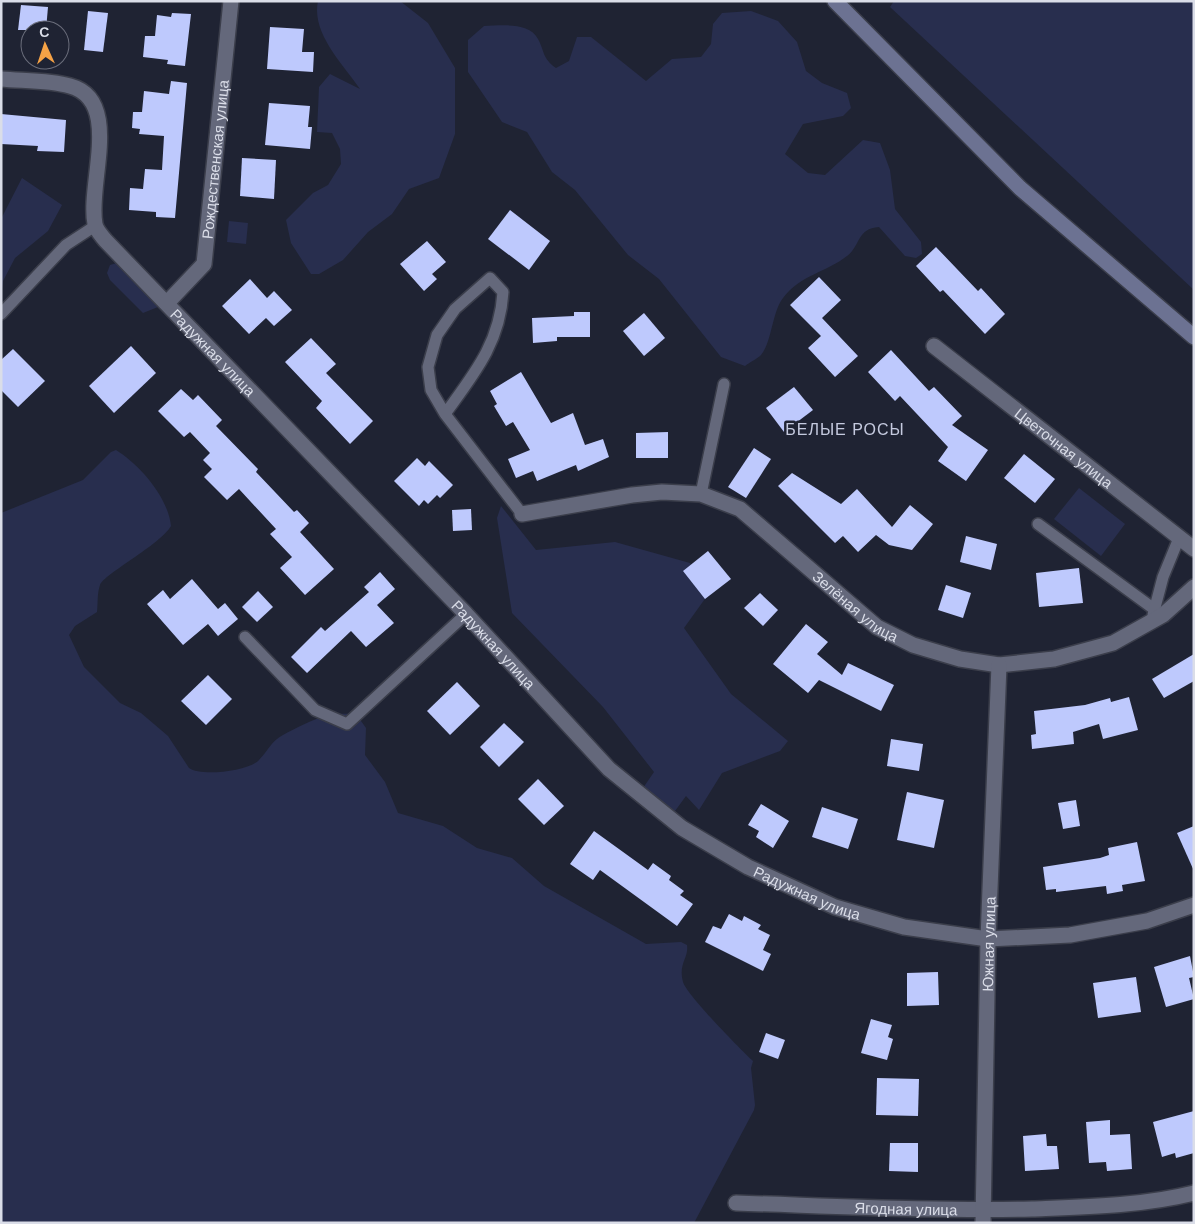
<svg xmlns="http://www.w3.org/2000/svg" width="1195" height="1224" viewBox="0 0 1195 1224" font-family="Helvetica,sans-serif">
  <rect width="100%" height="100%" fill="#1f2333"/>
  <g fill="#282e4e">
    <path d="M318 1H400L428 23 455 68V134L439 178 409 189 392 214 368 232 343 260 319 274H311L291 243 286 220 313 193 328 185 341 164 340 149 332 133 317 132 319 87 330 74 360 89C343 64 311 33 318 1Z"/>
    <path d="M894 1H1194V290L890 7Z"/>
    <path d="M751 11 778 21 797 42 806 71 822 83 847 93 851 108 843 116 803 124 785 154 808 173 825 175 863 140 880 143 890 170 895 209 921 242 922 254 916 258 905 256 879 227C857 228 860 247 847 256 827 272 800 275 783 298 772 312 772 342 761 355 757 359 750 362 745 366L721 357 659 279 628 255 575 190 552 172 527 132 502 122 468 72V40L484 26C500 26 529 21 538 39 545 52 542 58 556 68L569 61 577 37H591L646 81 672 59 701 57 711 44 713 24 722 13Z"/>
    <path d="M22 178 62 205 48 231 15 258 3 281 1 296V219Z"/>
    <path d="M229 221 248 223 246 244 227 242Z"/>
    <path d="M120 262 163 305 143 313 110 280 107 273 110 265Z"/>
    <path d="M116 450C140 465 168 497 171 526 160 545 104 574 100 585 97 593 98 604 97 612L75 626 69 635 84 667 120 703 141 713 168 736 189 768C201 777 249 771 259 760 268 751 271 741 283 735 296 728 311 720 325 716 334 713 346 714 356 714L366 728 365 755 385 782 398 813 443 826 477 848 512 858 544 886 646 944 681 942 687 945C689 958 678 963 683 982 687 995 740 1049 753 1061L751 1068 755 1105 754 1110 694 1223H1V513L83 480 111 452Z"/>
    <path d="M1079 488 1125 524 1101 556 1054 519Z"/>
    <path d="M501 506 536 550 615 542 690 563 707 596 684 628 731 694 788 741 780 751 722 773 699 810 686 796 675 811 643 788 654 772 603 707 512 613 497 518Z"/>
  </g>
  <g fill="#bec9fd">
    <path d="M21 5 48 7 46 30H18Z"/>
    <path d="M88 11 108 13 103 52 84 50Z"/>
    <path d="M172 13 191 14 185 66 167 64 168 60 143 57 145 36H155L157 15 171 17Z"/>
    <path d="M270 27 304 29 302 52H314L313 72 267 69Z"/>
    <path d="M171 81 187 83 175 218 156 217V212L129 210 130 188 143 189 145 169 162 170 164 136 139 134 140 129 132 128 133 112H142L144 91 169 94Z"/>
    <path d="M269 103 310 106 308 127H312L310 149 265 145Z"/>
    <path d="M1 114 66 120 64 152 37 151 38 146 1 144Z"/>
    <path d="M242 158 276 160 274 199 240 196Z"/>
    <path d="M510 210 550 241 529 270 488 239Z"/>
    <path d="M427 241 446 262 432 274 437 279 424 291 400 264Z"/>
    <path d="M936 247 978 291 981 288 1005 314 985 334 943 290 940 292 916 266Z"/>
    <path d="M819 277 841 300 822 318 858 356 835 377 808 348 821 336 790 305Z"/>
    <path d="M250 279 267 298 274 291 292 310 274 326 266 318 249 334 222 306Z"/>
    <path d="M574 312H590V337H557V341L533 343 532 318 574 316Z"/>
    <path d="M644 313 665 338 644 356 623 331Z"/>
    <path d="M311 338 336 364 326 373 373 421 350 444 316 408 322 401 285 362Z"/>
    <path d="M131 346 156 373 114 413 89 386Z"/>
    <path d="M13 349 45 381 18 407 1 390V360Z"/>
    <path d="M891 350 929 391 934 387 962 416 952 425 988 450 966 481 938 461 948 447 900 396 895 401 868 372Z"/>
    <path d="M521 372 551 423 573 413 585 445 603 439 609 457 578 471 576 465 537 481 533 471 516 478 508 459 530 450 513 422 506 426 494 406 497 404 490 391Z"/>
    <path d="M794 387 813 410 784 432 766 408Z"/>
    <path d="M181 389 193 400 198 395 222 420 216 426 258 469 256 472 294 512 297 510 309 523 300 532 334 569 305 595 280 568 292 557 270 534 276 529 239 489 227 500 204 477 212 469 203 460 210 453 190 432 184 437 158 411Z"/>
    <path d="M668 432V458H636V433Z"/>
    <path d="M754 448 771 459 746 498 728 487Z"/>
    <path d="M1024 454 1055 479 1035 503 1004 478Z"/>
    <path d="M417 458 425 466 429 461 453 485 440 498 437 495 428 504 424 500 419 506 394 481Z"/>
    <path d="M792 473 841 504 857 489 892 527 910 505 933 524 912 550 889 545 876 535 858 552 843 536 835 543 778 486Z"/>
    <path d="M471 509 472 530 453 531 452 510Z"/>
    <path d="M966 536 997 544 991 570 960 562Z"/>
    <path d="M708 551 731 579 705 599 683 571Z"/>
    <path d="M1079 568 1083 603 1039 607 1036 573Z"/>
    <path d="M380 572 395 589 377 605 394 623 366 647 351 631 307 673 291 657 321 627 325 631 369 592 364 587Z"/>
    <path d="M192 579 218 609 225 603 238 619 218 636 208 624 183 645 147 604 163 590 170 599Z"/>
    <path d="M946 585 971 593 963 618 938 610Z"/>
    <path d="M258 591 273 607 257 622 242 607Z"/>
    <path d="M760 593 778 610 763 626 744 608Z"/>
    <path d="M806 624 828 642 817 654 842 675 848 663 894 685 881 711 819 680 808 693 773 664Z"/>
    <path d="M1194 654V681L1164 698 1152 679Z"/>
    <path d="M208 675 232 699 206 725 181 701Z"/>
    <path d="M457 682 480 706 450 735 427 711Z"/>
    <path d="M1129 697 1138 730 1103 739 1099 724 1073 732 1074 744 1032 749 1031 735 1036 734 1034 711 1085 705 1110 698 1111 702Z"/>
    <path d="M504 723 524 742 499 767 480 747Z"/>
    <path d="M891 739 923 744 919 771 887 766Z"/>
    <path d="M538 779 564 806 544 825 518 799Z"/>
    <path d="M907 792 944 800 934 848 897 840Z"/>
    <path d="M1076 800 1080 826 1063 829 1058 803Z"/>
    <path d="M761 804 789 821 773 848 756 837 759 831 748 825Z"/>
    <path d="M822 807 858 819 848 849 812 837Z"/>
    <path d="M1194 826V871L1177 833Z"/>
    <path d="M594 831 648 870 653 863 671 876 669 880 684 891 680 895 693 904 677 926 600 870 593 880 570 864Z"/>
    <path d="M1137 842 1145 881 1122 885 1123 891 1107 894 1106 886 1056 892V889L1046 890 1043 867 1100 858 1109 855 1108 848Z"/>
    <path d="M729 914 742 921 744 916 761 925 758 929 770 935 763 950 771 954 763 971 705 942 713 926 721 929Z"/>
    <path d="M1190 956 1194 977 1189 978 1194 999 1166 1007 1154 967Z"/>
    <path d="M938 972 939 1005 907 1006V973Z"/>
    <path d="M1136 977 1141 1012 1098 1018 1093 983Z"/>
    <path d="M871 1019 892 1025 888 1037 893 1039 887 1060 861 1053Z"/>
    <path d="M766 1033 785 1040 778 1059 759 1052Z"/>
    <path d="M877 1078 919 1079 918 1116 876 1115Z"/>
    <path d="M1194 1111V1153L1176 1158 1175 1153 1162 1157 1153 1122Z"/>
    <path d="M1110 1120V1135L1130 1134 1132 1169 1107 1171 1106 1162 1089 1163 1086 1122Z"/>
    <path d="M1046 1134 1047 1146H1057L1059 1169 1025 1171 1023 1136Z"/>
    <path d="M890 1143H918V1172L889 1171Z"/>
  </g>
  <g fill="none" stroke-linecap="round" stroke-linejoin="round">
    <defs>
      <g id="lane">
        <path d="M1 314 66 245 95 226"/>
        <path d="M445 414 431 390 428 367 437 335 455 309 490 278 503 292C500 343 474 374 445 414L522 514"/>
        <path d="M701 494 724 384"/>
        <path d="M1038 524 1154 609"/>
        <path d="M1153 615 1163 577 1179 538"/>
        <path d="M245 637 315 710 347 724 466 614"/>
      </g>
      <g id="street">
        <path id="s1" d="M1 79C23 81 49 80 70 86 123 100 87 185 95 224 96 230 102 236 105 240L466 614 609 769 682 828 748 867 835 907 904 927 988 939 1070 935 1147 921 1194 905"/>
        <path id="s2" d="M167 303 204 264 231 1"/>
        <path id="s3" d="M934 346 1194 549"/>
        <path id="s4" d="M522 514 632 495 662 492 701 494 740 509 877 627 913 645 960 659 999 665 1054 659 1113 643 1163 615 1194 587"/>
        <path id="s5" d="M736 1203C834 1206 933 1211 1032 1209 1085 1207 1142 1206 1194 1193"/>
        <path id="s6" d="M983 1223 988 939 999 665"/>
      </g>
      <path id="secondary" d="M835 1 1020 188 1194 337"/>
    </defs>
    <use href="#lane" stroke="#3b3e4b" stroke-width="14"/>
    <use href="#street" stroke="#3b3e4b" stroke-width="18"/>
    <use href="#secondary" stroke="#3b3e4b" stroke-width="18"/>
    <use href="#lane" stroke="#64687b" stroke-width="11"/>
    <use href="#street" stroke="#64687b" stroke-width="15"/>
    <use href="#secondary" stroke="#6c7292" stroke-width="15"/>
  </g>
  <g text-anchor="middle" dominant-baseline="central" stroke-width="5" stroke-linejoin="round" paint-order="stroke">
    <g font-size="15" fill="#dadde8" stroke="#1f2333">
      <text stroke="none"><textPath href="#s2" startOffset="159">Рождественская улица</textPath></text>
      <text stroke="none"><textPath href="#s1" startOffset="396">Радужная улица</textPath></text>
      <text stroke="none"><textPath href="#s3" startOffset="165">Цветочная улица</textPath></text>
      <text stroke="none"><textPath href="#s4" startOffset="374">Зелёная улица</textPath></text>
      <text stroke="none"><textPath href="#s1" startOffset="801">Радужная улица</textPath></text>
      <text stroke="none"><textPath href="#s1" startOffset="1206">Радужная улица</textPath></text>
      <text stroke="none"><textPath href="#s6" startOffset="279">Южная улица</textPath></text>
      <text stroke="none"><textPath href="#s5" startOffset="170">Ягодная улица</textPath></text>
    </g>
    <g font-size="16" letter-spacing="1" fill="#c5cadf" stroke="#1f2333">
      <text x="845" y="429">БЕЛЫЕ РОСЫ</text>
    </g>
  </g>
  <rect width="1195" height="1224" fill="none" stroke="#dadde8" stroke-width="5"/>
  <g transform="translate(45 45) rotate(357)"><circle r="24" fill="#1f2333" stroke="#6a6d7b"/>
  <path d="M0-4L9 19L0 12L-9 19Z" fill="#f5a246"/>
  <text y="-8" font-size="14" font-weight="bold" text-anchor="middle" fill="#dadde8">С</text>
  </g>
</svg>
